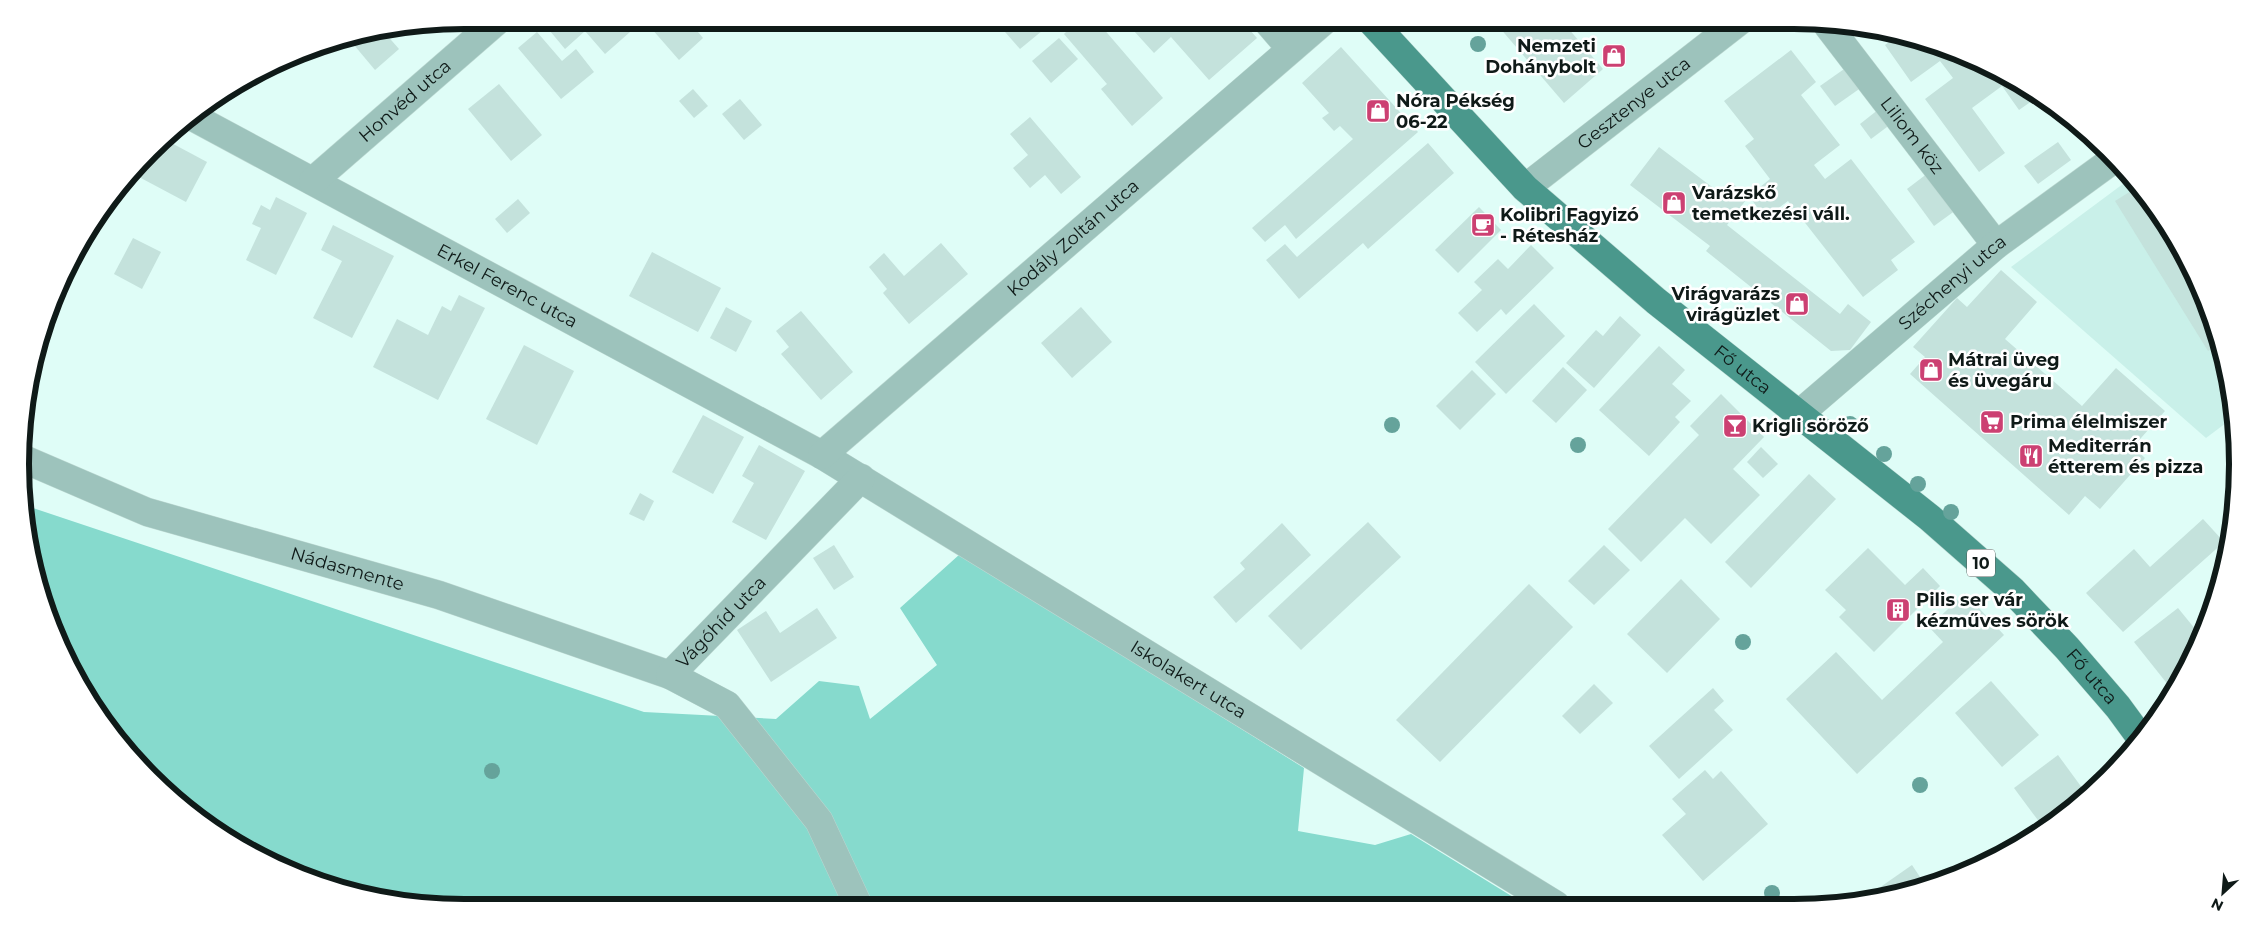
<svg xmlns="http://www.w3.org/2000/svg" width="2258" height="928" viewBox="0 0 2258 928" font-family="Montserrat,sans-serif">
  <rect width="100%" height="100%" fill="#dffdf7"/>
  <path fill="#c9f0e9" d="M2131 178 2146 193 2192 267 2223 349 2234 417 2206 438 2011 267Z"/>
  <path fill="#86dacd" d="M27 506 644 712 776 719 819 681 859 686 870 719 937 665 900 608 960 554 1304 768 1298 831 1375 845 1411 834 1526 905 464 908 322 885 194 816 95 710 54 634 29 551Z"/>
  <g fill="#c4e2dc">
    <path d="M551 20H620L630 32 605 54 585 31 565 49 545 25Z"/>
    <path d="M644 20H688L703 38 679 60Z"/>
    <path d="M1003 20H1043L1048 26 1020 49 998 24Z"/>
    <path d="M1067 20H1096L1163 98 1132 126 1101 89 1107 84 1064 34 1072 26Z"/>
    <path d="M1124 20H1241L1257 38 1209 80 1171 37 1154 53Z"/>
    <path d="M1493 20H1561L1603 69 1564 103Z"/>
    <path d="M537 32 562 61 576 49 594 72 561 99 518 48Z"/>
    <path d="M385 33 399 49 375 70 349 39Z"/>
    <path d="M1896 37 1936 43 2016 79 2039 96 2019 110 2002 86 1972 108 2005 153 1979 172 1925 99 1953 78 1940 61 1911 82 1885 45Z"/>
    <path d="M1059 38 1078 59 1051 83 1032 61Z"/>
    <path d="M1341 47 1418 132 1296 239 1285 225 1265 242 1252 228 1353 139 1340 126 1334 131 1322 118 1329 113 1302 83Z"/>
    <path d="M1791 50 1816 82 1801 95 1840 145 1814 165 1825 179 1851 159 1915 242 1891 260 1898 270 1863 297 1788 201 1765 218 1749 196 1727 225 1840 314 1848 304 1871 322 1850 350 1831 351 1706 251 1710 246 1630 185 1659 147 1724 196 1733 184 1749 196 1770 179 1745 146 1754 139 1724 101Z"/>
    <path d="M273 65 249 86 244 79 257 73Z"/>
    <path d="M1847 67 1862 87 1835 106 1820 86Z"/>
    <path d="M499 84 542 135 511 161 468 109Z"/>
    <path d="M693 89 708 106 694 118 679 101Z"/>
    <path d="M740 99 762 125 744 140 722 114Z"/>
    <path d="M1879 109 1891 124 1871 139 1860 124Z"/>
    <path d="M1030 117 1081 177 1061 194 1045 175 1030 188 1013 168 1028 155 1010 134Z"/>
    <path d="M164 139 207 162 186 202 139 177 150 156Z"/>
    <path d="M2058 142 2071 160 2038 184 2024 166Z"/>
    <path d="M1428 143 1454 173 1368 249 1363 243 1299 299 1266 260 1285 244 1297 257Z"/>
    <path d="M1928 173 1956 210 1934 226 1907 189Z"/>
    <path d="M2139 186 2192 267 2221 343 2208 351 2115 201Z"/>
    <path d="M276 197 307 213 276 275 246 260 261 228 252 224 261 205 270 210Z"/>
    <path d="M518 199 530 213 507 233 495 219Z"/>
    <path d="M1479 207 1501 230 1458 273 1435 250Z"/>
    <path d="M333 225 394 256 352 338 313 318 342 261 321 250Z"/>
    <path d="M133 238 161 252 142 289 114 274Z"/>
    <path d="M941 243 968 274 909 324 883 293 887 289 869 267 884 253 904 276Z"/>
    <path d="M1531 245 1554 268 1506 315 1501 309 1477 332 1458 313 1482 290 1474 282 1498 259 1508 269Z"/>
    <path d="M652 252 721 288 698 332 629 296Z"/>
    <path d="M2001 270 2037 302 2005 339 2082 406 2116 368 2165 411 2133 447 2145 458 2100 509 2085 496 2069 515 1910 374 1925 357 1913 347 1957 298 1967 307Z"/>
    <path d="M459 295 485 308 438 400 373 367 397 319 428 335 442 306 451 311Z"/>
    <path d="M1534 304 1565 336 1506 394 1475 362Z"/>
    <path d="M726 307 752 321 736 352 710 338Z"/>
    <path d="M1081 307 1112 342 1072 378 1041 343Z"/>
    <path d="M801 311 853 372 821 400 781 354 789 347 776 331Z"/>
    <path d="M1620 316 1641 335 1594 388 1566 363 1596 330 1603 336Z"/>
    <path d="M524 345 574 371 537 445 486 419Z"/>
    <path d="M1659 346 1685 370 1672 384 1691 401 1675 417 1680 422 1649 456 1599 410Z"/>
    <path d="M1563 367 1587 390 1556 423 1532 401Z"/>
    <path d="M1472 370 1496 394 1460 430 1436 406Z"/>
    <path d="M1721 394 1764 437 1733 469 1760 495 1711 544 1685 518 1641 562 1608 529 1699 435 1690 426Z"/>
    <path d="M703 415 744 437 713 494 672 472Z"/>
    <path d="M759 445 805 471 766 540 732 522 754 483 742 476Z"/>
    <path d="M1761 447 1778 464 1763 478 1747 462Z"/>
    <path d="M1809 474 1836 499 1751 588 1725 562Z"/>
    <path d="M640 493 654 501 644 521 629 514Z"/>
    <path d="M2203 519 2224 542 2123 632 2086 593 2134 549 2150 567Z"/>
    <path d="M1368 522 1401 557 1301 650 1268 616Z"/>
    <path d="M1282 523 1311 555 1236 623 1213 597 1245 569 1240 563Z"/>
    <path d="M834 545 854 577 834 590 813 558Z"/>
    <path d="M1604 545 1630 570 1594 605 1568 581Z"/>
    <path d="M1868 548 1905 585 1923 568 1940 586 1874 652 1839 617 1846 610 1825 590Z"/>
    <path d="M1681 579 1720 619 1667 673 1627 634Z"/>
    <path d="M1529 584 1573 627 1440 762 1396 720Z"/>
    <path d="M1965 593 2004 635 1857 774 1786 699 1836 652 1882 700 1943 642 1929 627Z"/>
    <path d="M817 608 837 638 771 682 737 630 766 611 780 633Z"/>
    <path d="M2178 608 2200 635 2173 691 2134 642Z"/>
    <path d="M1991 681 2039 735 2002 767 1955 713Z"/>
    <path d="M1594 684 1613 703 1580 734 1562 716Z"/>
    <path d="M1713 688 1724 701 1714 710 1733 730 1679 779 1649 746Z"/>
    <path d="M2058 755 2088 796 2043 827 2014 788Z"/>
    <path d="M1705 770 1713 779 1721 771 1768 824 1703 881 1662 835 1686 814 1672 799Z"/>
    <path d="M1912 865 1924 883 1859 902Z"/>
  </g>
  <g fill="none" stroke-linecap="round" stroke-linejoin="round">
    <defs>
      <g id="minor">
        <path d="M1266 20 1291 49"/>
        <path id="s1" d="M1828 26 1996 245"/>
        <path id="s2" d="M191 116 822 455 1556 905"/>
        <path id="s3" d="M313 181 498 20"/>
        <path id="s4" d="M1525 188 1741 20"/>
        <path id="s5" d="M1799 414 1996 245 2114 159"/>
        <path id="s6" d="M822 455 1325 20"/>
        <path id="s7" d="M26 460 147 512 439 595 670 675"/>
        <path id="s8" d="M859 907 819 821 727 705 670 675 861 478"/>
      </g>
      <g id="major">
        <path id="s9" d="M1370 20 1525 188 1656 301 1930 518 2012 590 2067 648 2118 707 2140 737"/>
      </g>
    </defs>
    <use href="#minor" stroke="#bed9d3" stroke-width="29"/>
    <use href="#major" stroke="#bed9d3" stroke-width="29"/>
    <use href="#minor" stroke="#9dc3bc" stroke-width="28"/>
    <use href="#major" stroke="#4a988c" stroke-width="28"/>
  </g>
  <g fill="#65a39b">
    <circle cx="1478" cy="44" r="8"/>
    <circle cx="1850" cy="424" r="8"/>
    <circle cx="1392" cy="425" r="8"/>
    <circle cx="1578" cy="445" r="8"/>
    <circle cx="1884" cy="454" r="8"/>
    <circle cx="1918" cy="484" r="8"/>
    <circle cx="1951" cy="512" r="8"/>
    <circle cx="1743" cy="642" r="8"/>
    <circle cx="492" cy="771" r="8"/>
    <circle cx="1920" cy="785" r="8"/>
    <circle cx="1772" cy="893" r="8"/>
  </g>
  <defs>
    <symbol id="shop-square" viewBox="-11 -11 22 22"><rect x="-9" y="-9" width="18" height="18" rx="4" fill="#cc4072" stroke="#fff"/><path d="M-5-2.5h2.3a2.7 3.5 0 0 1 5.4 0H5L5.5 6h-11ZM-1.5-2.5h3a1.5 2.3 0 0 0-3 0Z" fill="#fff"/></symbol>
    <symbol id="cafe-square" viewBox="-11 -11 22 22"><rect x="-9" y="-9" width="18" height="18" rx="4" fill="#cc4072" stroke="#fff"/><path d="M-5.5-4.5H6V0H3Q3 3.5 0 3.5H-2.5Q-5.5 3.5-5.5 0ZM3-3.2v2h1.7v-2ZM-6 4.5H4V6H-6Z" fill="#fff"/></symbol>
    <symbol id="supermarket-square" viewBox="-11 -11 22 22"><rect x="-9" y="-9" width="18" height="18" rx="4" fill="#cc4072" stroke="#fff"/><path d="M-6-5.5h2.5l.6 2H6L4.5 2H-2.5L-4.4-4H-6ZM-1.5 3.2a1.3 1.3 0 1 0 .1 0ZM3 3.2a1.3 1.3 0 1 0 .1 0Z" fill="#fff"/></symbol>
    <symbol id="bar-square" viewBox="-11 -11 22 22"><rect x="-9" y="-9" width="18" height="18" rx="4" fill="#cc4072" stroke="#fff"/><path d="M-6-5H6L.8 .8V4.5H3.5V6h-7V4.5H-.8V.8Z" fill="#fff"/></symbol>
    <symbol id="restaurant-square" viewBox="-11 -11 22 22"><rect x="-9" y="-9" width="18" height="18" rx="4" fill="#cc4072" stroke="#fff"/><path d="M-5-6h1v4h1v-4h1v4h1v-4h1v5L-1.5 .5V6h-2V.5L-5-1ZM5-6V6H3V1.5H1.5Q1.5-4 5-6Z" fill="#fff"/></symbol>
    <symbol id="building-square" viewBox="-11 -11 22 22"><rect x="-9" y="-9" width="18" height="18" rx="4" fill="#cc4072" stroke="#fff"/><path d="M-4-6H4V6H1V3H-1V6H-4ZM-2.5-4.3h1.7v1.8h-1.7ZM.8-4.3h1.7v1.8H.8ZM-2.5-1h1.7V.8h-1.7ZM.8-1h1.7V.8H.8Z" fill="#fff"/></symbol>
  </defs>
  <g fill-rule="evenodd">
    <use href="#shop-square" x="1600" y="42" width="28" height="28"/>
    <use href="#shop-square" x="1364" y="97" width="28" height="28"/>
    <use href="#shop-square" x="1660" y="189" width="28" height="28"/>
    <use href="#cafe-square" x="1469" y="211" width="28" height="28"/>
    <use href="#shop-square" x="1783" y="290" width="28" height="28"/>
    <use href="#shop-square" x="1917" y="356" width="28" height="28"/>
    <use href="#supermarket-square" x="1978" y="408" width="28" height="28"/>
    <use href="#bar-square" x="1721" y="412" width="28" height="28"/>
    <use href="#restaurant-square" x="2017" y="442" width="28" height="28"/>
    <use href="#building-square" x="1884" y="596" width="28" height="28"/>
  </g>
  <g text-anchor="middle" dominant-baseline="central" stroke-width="5" stroke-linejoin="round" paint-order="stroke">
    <rect fill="#fff" stroke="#575f5d" stroke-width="1" x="1967" y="549.5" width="28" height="27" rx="4"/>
    <g font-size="16" font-weight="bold" fill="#0f1a18">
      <text x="1981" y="563">10</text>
    </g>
    <g font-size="18" font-weight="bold" fill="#0f1a18" stroke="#fff" text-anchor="start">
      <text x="1596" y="46" text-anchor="end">Nemzeti<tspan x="1596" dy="21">Dohánybolt</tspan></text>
      <text x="1396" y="101">Nóra Pékség<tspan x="1396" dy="21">06-22</tspan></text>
      <text x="1692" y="193">Varázskő<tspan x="1692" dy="21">temetkezési váll.</tspan></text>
      <text x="1500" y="215">Kolibri Fagyizó<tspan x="1500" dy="21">- Rétesház</tspan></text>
      <text x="1780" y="294" text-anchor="end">Virágvarázs<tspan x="1780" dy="21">virágüzlet</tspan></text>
      <text x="1948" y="360">Mátrai üveg<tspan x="1948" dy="21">és üvegáru</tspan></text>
      <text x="2010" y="422">Prima élelmiszer</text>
      <text x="1752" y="426">Krigli söröző</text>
      <text x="2048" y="446">Mediterrán<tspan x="2048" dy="21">étterem és pizza</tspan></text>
      <text x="1916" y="600">Pilis ser vár<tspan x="1916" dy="21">kézműves sörök</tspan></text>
    </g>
    <g font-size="18" fill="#0f1a18" stroke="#fff">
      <text stroke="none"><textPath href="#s3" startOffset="122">Honvéd utca</textPath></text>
      <text stroke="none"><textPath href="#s4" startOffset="138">Gesztenye utca</textPath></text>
      <text stroke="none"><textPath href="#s1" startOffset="138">Liliom köz</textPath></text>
      <text stroke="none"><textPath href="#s6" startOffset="332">Kodály Zoltán utca</textPath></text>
      <text stroke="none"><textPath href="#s5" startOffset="202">Széchenyi utca</textPath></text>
      <text stroke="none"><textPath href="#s2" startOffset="359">Erkel Ferenc utca</textPath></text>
      <text stroke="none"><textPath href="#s9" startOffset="512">Fő utca</textPath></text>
      <text stroke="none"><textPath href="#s7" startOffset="340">Nádasmente</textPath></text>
      <text stroke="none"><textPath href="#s8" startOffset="381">Vágóhíd utca</textPath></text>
      <text stroke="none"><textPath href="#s9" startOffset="978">Fő utca</textPath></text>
      <text stroke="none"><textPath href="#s2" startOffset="1146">Iskolakert utca</textPath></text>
    </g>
  </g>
  <path d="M0 0H2258V928H0ZM464 29H1794A435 435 0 0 1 2229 464V464A435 435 0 0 1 1794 899H464A435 435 0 0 1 29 464V464A435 435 0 0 1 464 29Z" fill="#fff" fill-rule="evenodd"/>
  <path fill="none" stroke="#0f1a18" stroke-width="6" d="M464 29H1794A435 435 0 0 1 2229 464V464A435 435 0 0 1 1794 899H464A435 435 0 0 1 29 464V464A435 435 0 0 1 464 29Z"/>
  <g transform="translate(2223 893) rotate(206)" stroke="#ffffff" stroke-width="4" paint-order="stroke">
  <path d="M0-4L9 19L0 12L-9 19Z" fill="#0f1a18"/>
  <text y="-8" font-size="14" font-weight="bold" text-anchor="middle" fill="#0f1a18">N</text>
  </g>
</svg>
